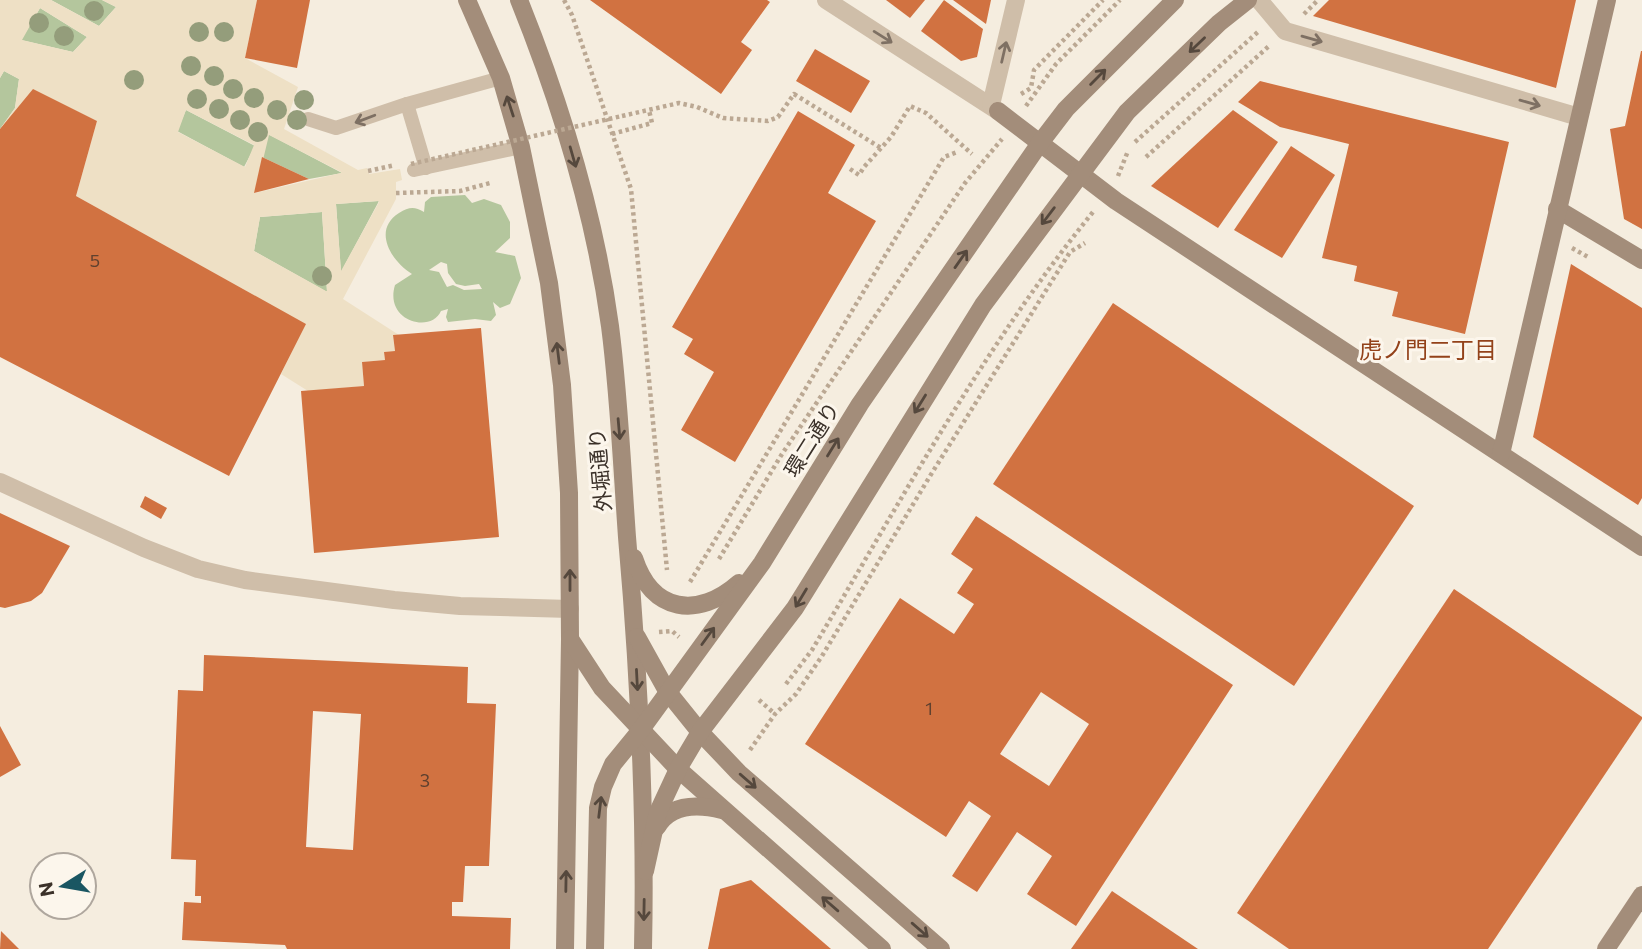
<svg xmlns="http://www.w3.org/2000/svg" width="1642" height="949" viewBox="0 0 1642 949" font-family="Commissioner,'Noto Sans JP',sans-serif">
  <rect width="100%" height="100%" fill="#f5eddf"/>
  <g fill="#b4c69d" fill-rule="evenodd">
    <path d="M51 0H102L116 7 99 26Z"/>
    <path d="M40 8 87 37 73 52 21 40Z"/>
    <path d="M4 71 19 79 15 108 0 129V78Z"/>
    <path d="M186 110 255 146 244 167 177 131Z"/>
    <path d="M268 134 342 173 309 179 262 157Z"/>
    <path d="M465 195 472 203 484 199 501 205 510 222V238L495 252 515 256 521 278 510 304 500 308 493 302 496 315 491 321 475 319 448 322 446 317 448 309 441 311C431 334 384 321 395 285L412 274C391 261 372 230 399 213 409 207 414 206 424 212L425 202 431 197ZM441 262 447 264 448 273 456 284 465 286 479 284 482 289 464 290 453 285 447 287 439 272 429 270Z"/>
    <path d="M379 201 341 272 336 204Z"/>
    <path d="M322 212 327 292 254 251 260 217Z"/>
  </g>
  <path fill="#eee0c5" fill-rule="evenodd" d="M0 0H51L99 26 116 7 102 0H257L245 58 298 87 284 129 358 170 367 168 369 174 400 169 402 180 396 182V199L343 299 399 335 393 336 395 351 384 352 385 360 362 362 364 386 308 391 281 374 305 324 76 196 97 121 33 90 0 132V129L15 108 19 79 4 71 0 78ZM40 8 87 37 73 52 22 40ZM186 110 254 145 245 167 178 132ZM269 135 341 172V173L255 193ZM378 201 379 202 341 271 336 204ZM322 212 327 291H326L254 251 260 217Z"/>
  <g fill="#d17241" fill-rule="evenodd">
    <path d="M257 0H310L297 68 245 58Z"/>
    <path d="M590 0H767L770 2 741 42 752 50 721 94Z"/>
    <path d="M886 0H925L910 18Z"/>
    <path d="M944 0 983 29 977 57 961 61 921 31Z"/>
    <path d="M953 0H991L986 24Z"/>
    <path d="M1329 0H1576L1556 88 1313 16Z"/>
    <path d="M815 49 870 81 851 113 796 81Z"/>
    <path d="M1641 51H1642V229L1624 219 1610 129 1625 126Z"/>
    <path d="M1260 81 1509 142 1465 334 1392 316 1398 292 1354 281 1357 266 1322 258 1349 144 1280 127 1238 102Z"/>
    <path d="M33 89 97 121 76 196 306 324 229 476 0 357V129Z"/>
    <path d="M1233 110 1278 142 1218 228 1151 186Z"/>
    <path d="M798 111 855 145 828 193 876 221 735 462 681 430 714 372 684 354 693 339 672 327Z"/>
    <path d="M1291 146 1335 175 1282 258 1234 230Z"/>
    <path d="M262 157 309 179 254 193Z"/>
    <path d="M1571 264 1642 308V498L1638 505 1533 437Z"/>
    <path d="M1113 303 1414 506 1294 686 993 484Z"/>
    <path d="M481 328 499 537 314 553 301 391 364 386 362 362 385 360 384 352 395 351 393 335Z"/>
    <path d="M145 496 167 508 161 519 140 507Z"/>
    <path d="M0 513 70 546 42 593 31 601 5 608 0 607Z"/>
    <path d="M976 516 1233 685 1076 926 1027 894 1052 856 1017 832 977 892 952 876 991 816 969 801 946 837 805 744 900 598 954 634 974 604 957 593 973 569 951 554ZM1041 692 1089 724 1049 786 1000 754Z"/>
    <path d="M1454 589 1642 717V719L1488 949H1289L1237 913Z"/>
    <path d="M204 655 468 667 467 703 496 704 489 866H465L463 902H452V916L511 918 510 949H287L285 945 182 940 184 902 201 903V896H195L196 860 171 859 178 690 203 691ZM313 711 361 714 353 850 306 847Z"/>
    <path d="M0 726 21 765 0 777Z"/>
    <path d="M751 880 831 949H708L720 889Z"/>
    <path d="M1112 891 1198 949H1071Z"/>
    <path d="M1 931 19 949H0Z"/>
  </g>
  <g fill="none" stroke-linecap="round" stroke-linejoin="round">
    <g stroke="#bba893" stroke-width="4.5" stroke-dasharray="3.5 3.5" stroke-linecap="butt">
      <path d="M564 0 572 15 631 189 667 570"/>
      <path d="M1304 14 1318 0"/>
      <path d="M1021 94 1031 88 1034 70 1103 0"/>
      <path d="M1026 106 1056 64 1120 0"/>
      <path d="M622 116 679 103 697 107 723 118 768 121 778 117 794 94 881 148"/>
      <path d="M612 134 652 123 649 110"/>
      <path d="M1135 142 1259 31"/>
      <path d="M1146 157 1269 46"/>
      <path d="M850 169 859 175 864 167 891 137 910 106 926 113 972 154"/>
      <path d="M368 171 395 165"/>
      <path d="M1118 176 1128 151"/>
      <path d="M396 193 460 191 490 183"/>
      <path d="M1572 248 1588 257"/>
      <path d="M719 559 782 454 965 183 1002 139"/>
      <path d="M690 582 944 157 957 152"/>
      <path d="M659 632 672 631 679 637"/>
      <path d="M786 684 812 650C901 501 984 346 1093 212"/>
      <path d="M759 700 775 714"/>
      <path d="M750 750 775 714 796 694 822 656 930 476 1070 252 1085 243"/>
    </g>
    <g stroke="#cfbea9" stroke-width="14">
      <path d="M407 104 426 168"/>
      <path d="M308 119 336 128 407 104 501 78"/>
      <path d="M414 170 521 147"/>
    </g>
    <g stroke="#cfbea9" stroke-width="18">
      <path d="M826 0 998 111"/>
      <path d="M1259 0 1285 31 1579 117"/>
      <path d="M991 105 1016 0"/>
      <path d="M0 482 144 548 198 569 245 580 394 600 460 606 570 609"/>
    </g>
    <g stroke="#a38d7a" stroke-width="18">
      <path d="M467 0 501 78 521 147 549 283 562 385 569 493 570 639 565 949"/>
      <path d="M519 0C560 102 595 216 610 326 619 395 622 467 627 537 639 674 646 811 643 949"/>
      <path d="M998 111 1116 201 1642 547"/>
      <path d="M1557 209 1642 260"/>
      <path d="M1501 454 1607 0"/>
      <path d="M634 558C652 613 698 619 739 583"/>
      <path d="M637 637 667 691 700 732 739 773 941 949"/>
      <path d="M570 639 602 688 678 769 882 949"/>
      <path d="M657 827C671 803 698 804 722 810"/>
      <path d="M645 871 658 812 678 769 700 732 795 608 983 305 1127 112 1219 23 1248 0"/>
      <path d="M595 949 598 808 603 787 613 764 640 731 762 563 860 404 1040 143 1066 109 1175 0"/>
      <path d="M1606 949 1642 895"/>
    </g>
    <path stroke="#bba893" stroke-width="4.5" stroke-dasharray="3.5 3.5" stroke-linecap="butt" d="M411 164 622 116"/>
  </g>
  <g fill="#949d7b">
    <circle cx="94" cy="11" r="10"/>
    <circle cx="39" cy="23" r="10"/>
    <circle cx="199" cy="32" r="10"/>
    <circle cx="224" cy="32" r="10"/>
    <circle cx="64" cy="36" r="10"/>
    <circle cx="191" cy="66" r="10"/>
    <circle cx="214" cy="76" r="10"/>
    <circle cx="134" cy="80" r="10"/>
    <circle cx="233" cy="89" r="10"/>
    <circle cx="254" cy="98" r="10"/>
    <circle cx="197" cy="99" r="10"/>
    <circle cx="304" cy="100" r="10"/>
    <circle cx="219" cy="109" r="10"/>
    <circle cx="277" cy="110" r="10"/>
    <circle cx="240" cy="120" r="10"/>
    <circle cx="297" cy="120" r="10"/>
    <circle cx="258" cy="132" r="10"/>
    <circle cx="322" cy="276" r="10"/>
  </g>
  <defs><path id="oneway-shaft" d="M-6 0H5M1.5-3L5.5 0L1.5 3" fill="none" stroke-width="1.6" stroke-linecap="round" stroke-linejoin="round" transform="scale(1.75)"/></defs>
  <g stroke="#7e7063">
    <use href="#oneway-shaft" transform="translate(883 37) rotate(32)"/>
    <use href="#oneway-shaft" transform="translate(1312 39) rotate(16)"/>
    <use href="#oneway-shaft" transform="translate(1004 52) rotate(-77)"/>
    <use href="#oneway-shaft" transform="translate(1530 103) rotate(16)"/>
    <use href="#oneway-shaft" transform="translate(365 119) rotate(159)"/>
  </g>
  <g stroke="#55483d">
    <use href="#oneway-shaft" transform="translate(1197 45) rotate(136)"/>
    <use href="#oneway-shaft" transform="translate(1098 77) rotate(-45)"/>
    <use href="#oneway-shaft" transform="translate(510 106) rotate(-108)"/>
    <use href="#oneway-shaft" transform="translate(573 157) rotate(74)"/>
    <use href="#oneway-shaft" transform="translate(1048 216) rotate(127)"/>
    <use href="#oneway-shaft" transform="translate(961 259) rotate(-55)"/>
    <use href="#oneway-shaft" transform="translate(558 353) rotate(-97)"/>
    <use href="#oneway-shaft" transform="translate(920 404) rotate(122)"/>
    <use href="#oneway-shaft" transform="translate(619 429) rotate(85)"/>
    <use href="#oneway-shaft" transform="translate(833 447) rotate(-58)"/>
    <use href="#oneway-shaft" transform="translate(570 580) rotate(-90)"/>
    <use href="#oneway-shaft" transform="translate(801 598) rotate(121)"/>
    <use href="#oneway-shaft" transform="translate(708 636) rotate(-54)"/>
    <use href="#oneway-shaft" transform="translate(637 680) rotate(87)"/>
    <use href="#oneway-shaft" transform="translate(748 781) rotate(41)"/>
    <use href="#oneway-shaft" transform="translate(600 807) rotate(-83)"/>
    <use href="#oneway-shaft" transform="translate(566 881) rotate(-89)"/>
    <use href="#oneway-shaft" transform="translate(830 904) rotate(-139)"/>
    <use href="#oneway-shaft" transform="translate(644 910) rotate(91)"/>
    <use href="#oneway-shaft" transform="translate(920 930) rotate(41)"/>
  </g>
  <g text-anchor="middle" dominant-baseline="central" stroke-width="6" stroke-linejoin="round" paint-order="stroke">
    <g font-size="18" fill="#60412f">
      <text x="95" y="260">5</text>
      <text x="929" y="708">1</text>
      <text x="425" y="780">3</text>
    </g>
    <g font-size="21" fill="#3b3129" stroke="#fcf6ec">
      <text transform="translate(811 439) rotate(-58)">環二通り</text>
      <text transform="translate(599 470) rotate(-95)">外堀通り</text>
    </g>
    <g font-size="23" fill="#93421a" stroke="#fcf6ec">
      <text x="1428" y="349">虎ノ門二丁目</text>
    </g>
  </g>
  <g transform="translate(63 886) rotate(259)"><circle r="33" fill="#fcf6ec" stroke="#afa79e" stroke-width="2"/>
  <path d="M0-5L12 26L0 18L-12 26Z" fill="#1a5662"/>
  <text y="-10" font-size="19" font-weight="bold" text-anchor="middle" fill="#3b3129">N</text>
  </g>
</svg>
